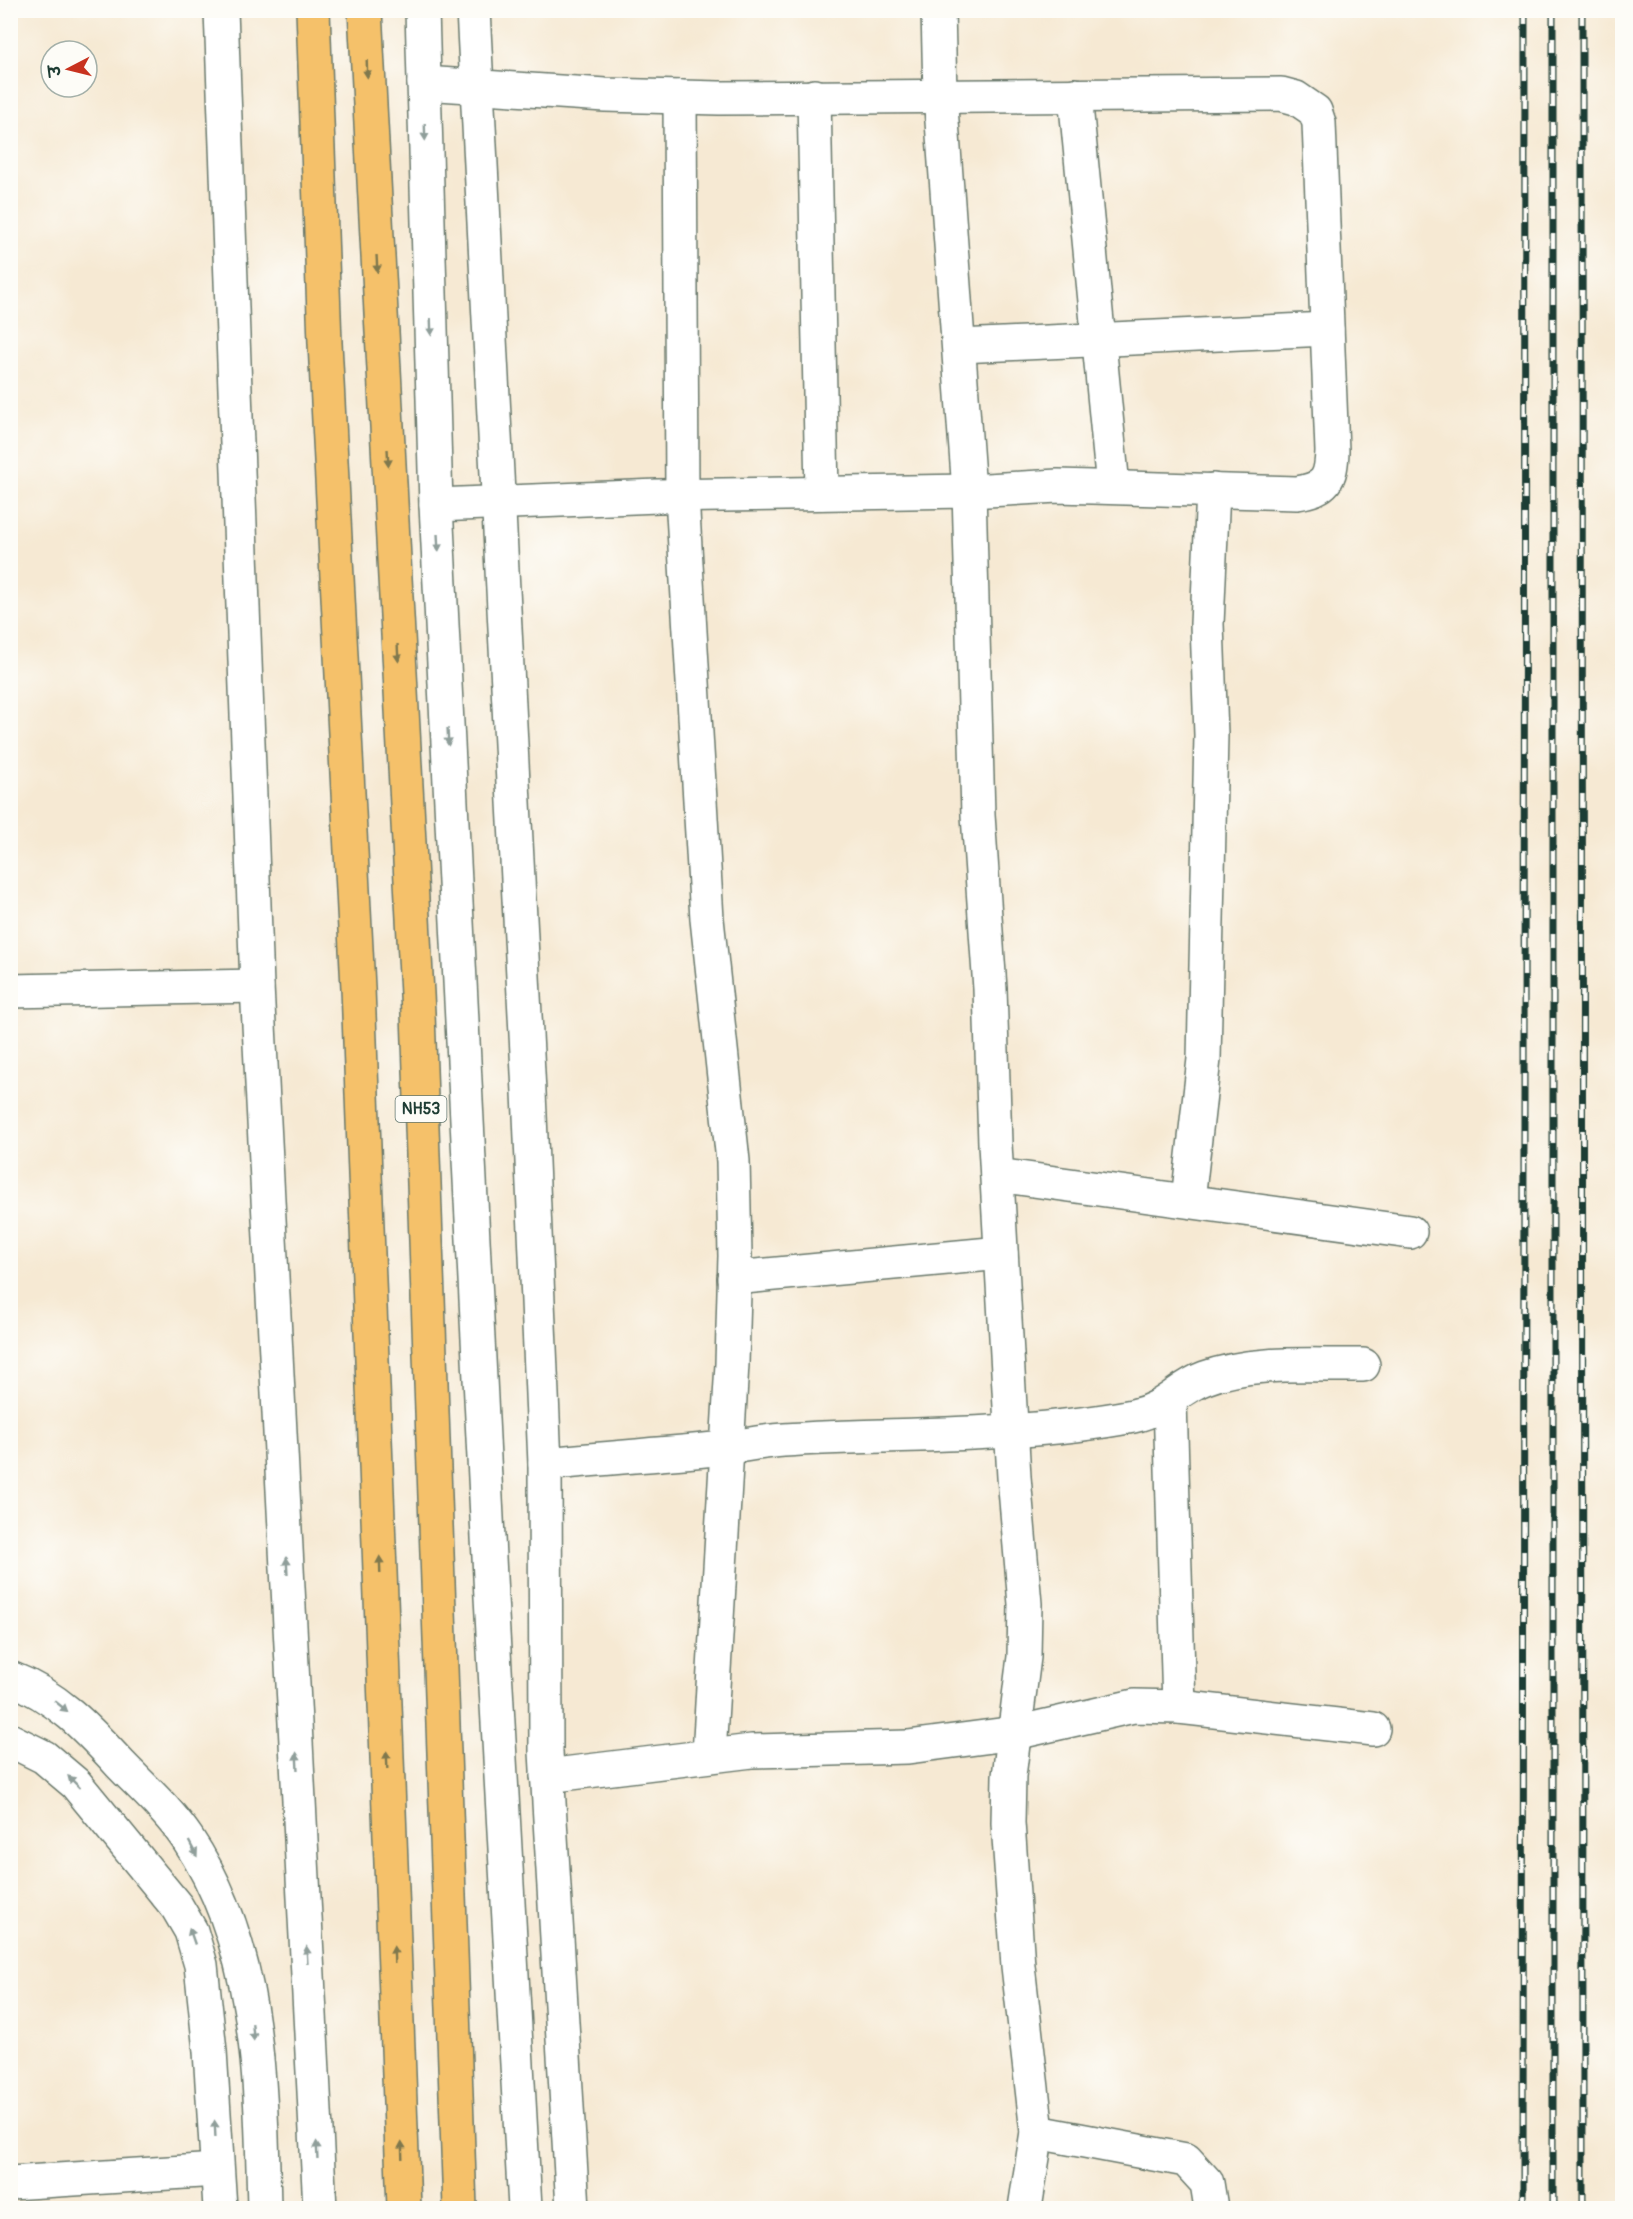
<svg xmlns="http://www.w3.org/2000/svg" width="1633" height="2219" viewBox="0 0 1633 2219" font-family="Pangolin,'Playpen Sans Deva',sans-serif">
  <rect width="100%" height="100%" fill="#fdfcf7"/>
  <filter id="ink" filterUnits="userSpaceOnUse"><feTurbulence type="fractalNoise" baseFrequency=".0167" numOctaves="2"/><feDisplacementMap in="SourceGraphic" scale="12" xChannelSelector="R" yChannelSelector="G"/><feConvolveMatrix kernelMatrix="1 2 1 2 8 2 1 2 1" color-interpolation-filters="sRGB"/></filter>
  <filter id="wash" filterUnits="userSpaceOnUse"><feTurbulence type="fractalNoise" baseFrequency=".008" numOctaves="4" result="noise"/><feDisplacementMap in="SourceGraphic" scale="24" xChannelSelector="R" yChannelSelector="G"/><feGaussianBlur stdDeviation="1.35" result="paint"/><feColorMatrix in="noise" values="0 0 0 0 0 0 0 0 0 0 0 0 0 0 0 0 0 1.4 0 .05"/><feComposite in="paint" operator="in"/></filter>
  <g filter="url(#wash)">
    <rect width="100%" height="100%" fill="#f6e9d3"/>
  </g>
  <g filter="url(#ink)">
    <g fill="none" stroke-linecap="round" stroke-linejoin="round">
      <defs>
        <g id="minor">
          <path d="M221 10 257 986 320 2208"/>
          <path d="M422 10 436 505 491 1597 525 2208"/>
          <path d="M473 10 529 1092 545 1464 546 1752 573 2208"/>
          <path d="M938 10 940 94 969 491 978 815 990 989 995 1144 1014 1477 1025 1604 1024 1657 1009 1776 1008 1823 1018 1966 1037 2132 1025 2208"/>
          <path d="M424 83 605 95 719 98 1281 94 1296 98 1315 111 1319 123 1332 451C1331 480 1326 488 1297 493L1058 486 969 491 658 496 436 505"/>
          <path d="M1075 95 1113 487"/>
          <path d="M814 96 822 493"/>
          <path d="M680 97 682 496 707 919 733 1161 735 1256 732 1364 709 1755"/>
          <path d="M959 346 1327 329"/>
          <path d="M10 991 257 986"/>
          <path d="M997 1175 1410 1232"/>
          <path d="M1188 1200 1204 1059 1211 735 1207 624 1213 490"/>
          <path d="M734 1278 1001 1253"/>
          <path d="M1170 1401 1179 1707"/>
          <path d="M545 1464C605 1458 665 1454 726 1448 745 1445 765 1441 784 1440 901 1433 1018 1438 1133 1416 1166 1409 1178 1388 1205 1378 1253 1360 1312 1366 1363 1365"/>
          <path d="M10 1678C57 1696 87 1728 120 1764 143 1788 169 1811 187 1838 260 1946 261 2083 264 2208"/>
          <path d="M10 1740 44 1757 76 1784 177 1907 191 1931 201 1965 210 2051 220 2208"/>
          <path d="M547 1776 752 1751 908 1747 1015 1733 1134 1706 1179 1707 1373 1729"/>
          <path d="M1037 2132 1186 2160 1207 2183 1211 2208"/>
          <path d="M10 2183 217 2170"/>
        </g>
        <g id="highway">
          <path d="M313 10 325 343 358 988 404 2208"/>
          <path d="M365 10 418 1013 460 2208"/>
        </g>
      </defs>
      <use href="#minor" stroke="#6a796c" stroke-width="36"/>
      <use href="#highway" stroke="#6a796c" stroke-width="36"/>
      <use href="#minor" stroke="#fff" stroke-width="33"/>
      <use href="#highway" stroke="#f5c16b" stroke-width="33"/>
      <defs>
        <g id="rail">
          <path d="M1582 10 1583 2208"/>
          <path d="M1523 2208 1525 10"/>
          <path d="M1553 2208V10"/>
        </g>
      </defs>
      <use href="#rail" stroke="#1f3d34" stroke-width="7"/>
      <use href="#rail" stroke="#fdfcf7" stroke-width="4.5" stroke-dasharray="14" stroke-linecap="butt"/>
    </g>
    <defs><path id="oneway-solid" d="M-6-.8H1V-3.2L6.5 0L1 3.2V.8H-6Z" transform="scale(1.5)"/></defs>
    <g fill="#7f784d">
      <use href="#oneway-solid" transform="translate(367 69) rotate(88)"/>
      <use href="#oneway-solid" transform="translate(377 264) rotate(87)"/>
      <use href="#oneway-solid" transform="translate(388 458) rotate(87)"/>
      <use href="#oneway-solid" transform="translate(398 653) rotate(87)"/>
      <use href="#oneway-solid" transform="translate(380 1565) rotate(-92)"/>
      <use href="#oneway-solid" transform="translate(387 1760) rotate(-92)"/>
      <use href="#oneway-solid" transform="translate(394 1955) rotate(-92)"/>
      <use href="#oneway-solid" transform="translate(402 2150) rotate(-92)"/>
    </g>
    <g fill="#8f9e9a">
      <use href="#oneway-solid" transform="translate(425 132) rotate(88)"/>
      <use href="#oneway-solid" transform="translate(431 327) rotate(88)"/>
      <use href="#oneway-solid" transform="translate(438 543) rotate(87)"/>
      <use href="#oneway-solid" transform="translate(448 737) rotate(87)"/>
      <use href="#oneway-solid" transform="translate(287 1566) rotate(-93)"/>
      <use href="#oneway-solid" transform="translate(61 1706) rotate(39)"/>
      <use href="#oneway-solid" transform="translate(297 1761) rotate(-93)"/>
      <use href="#oneway-solid" transform="translate(74 1782) rotate(-135)"/>
      <use href="#oneway-solid" transform="translate(193 1849) rotate(62)"/>
      <use href="#oneway-solid" transform="translate(192 1936) rotate(-109)"/>
      <use href="#oneway-solid" transform="translate(307 1955) rotate(-93)"/>
      <use href="#oneway-solid" transform="translate(253 2032) rotate(85)"/>
      <use href="#oneway-solid" transform="translate(215 2129) rotate(-93)"/>
      <use href="#oneway-solid" transform="translate(317 2150) rotate(-93)"/>
    </g>
  </g>
  <g text-anchor="middle" dominant-baseline="central" stroke-width="6" stroke-linejoin="round" paint-order="stroke">
    <rect fill="#fdfcf7" stroke="#62766e" stroke-width="1.5" x="395.5" y="1096" width="51" height="26" rx="4.5"/>
    <g font-size="16" font-weight="bold" fill="#1f3d34">
      <text x="421" y="1109">NH53</text>
    </g>
  </g>
  <rect width="1633" height="2219" fill="none" stroke="#fdfcf7" stroke-width="36"/>
  <g transform="translate(69 69) rotate(263)"><circle r="28" fill="#fdfcf7" stroke="#a4b0a9" stroke-width="1.5"/>
  <path d="M0-4.5L10 22L0 15L-10 22Z" fill="#c8321e"/>
  <text y="-9" font-size="16" font-weight="bold" text-anchor="middle" fill="#1f3d34">उ</text>
  </g>
</svg>
